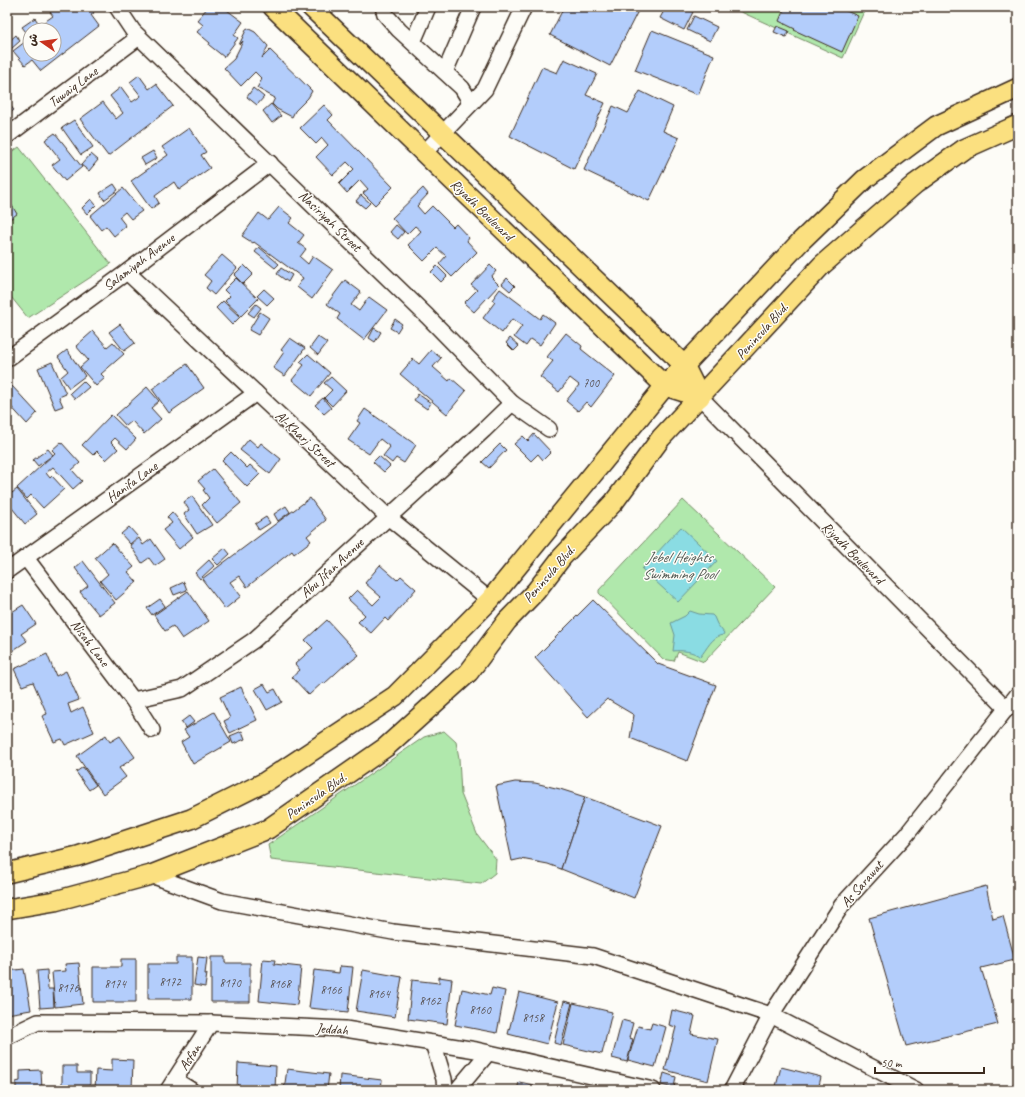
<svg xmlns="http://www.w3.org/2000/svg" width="1025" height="1097" viewBox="0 0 1025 1097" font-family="Caveat,'Playpen Sans Arabic',sans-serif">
  <rect width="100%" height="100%" fill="#fdfcf7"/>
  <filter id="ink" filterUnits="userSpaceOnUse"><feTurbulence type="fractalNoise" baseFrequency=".025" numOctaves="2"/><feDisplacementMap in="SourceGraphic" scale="8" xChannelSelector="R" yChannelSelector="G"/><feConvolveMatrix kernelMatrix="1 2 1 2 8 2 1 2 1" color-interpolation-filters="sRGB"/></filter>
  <g filter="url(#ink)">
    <g fill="#b0e8ac" stroke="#768965">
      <path d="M730 7H866L843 58Z"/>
      <path d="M19 147 111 264 28 318 7 292V156Z"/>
      <path d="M683 500 775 587 704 662 678 652 674 661 663 659 599 593V590Z"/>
      <path d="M444 731 456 742 459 758 461 794 477 834 496 859 495 873 481 884 271 860 268 845 424 737Z"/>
    </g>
    <g fill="#8adce3" stroke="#6a9594">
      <path d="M681 527 717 561 678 602 642 569Z"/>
      <path d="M690 611 699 614 712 615 714 617 717 624 724 633 723 635C712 636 707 649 700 657 694 651 681 650 673 651L675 635 671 623 685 616Z"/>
    </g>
    <g fill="#b3cdfb" stroke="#3b2a1e">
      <path d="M51 7H61L65 11 70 7H90L94 13 91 15 99 26 41 71 32 60 25 65 13 51 30 38V54H54V30H30V37L22 27 35 18 40 25 53 16 48 9Z"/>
      <path d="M208 7H223L243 22 234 35 238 38 224 57 209 45 210 43 197 32 203 25 197 20Z"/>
      <path d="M564 7H640L610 66 550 35Z"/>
      <path d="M666 7H683L693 12 684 30 660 18Z"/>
      <path d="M785 7H837L858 16 842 52 794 30 795 29 779 21Z"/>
      <path d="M694 16 717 27 710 41 687 30Z"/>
      <path d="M777 26 789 31 786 37 774 32Z"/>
      <path d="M247 28 255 32 268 46 262 58 270 50 312 91 308 98 295 111 292 117 277 109 272 104 275 98 257 88 262 79 255 72 241 86 224 68 234 59 243 41 239 45Z"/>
      <path d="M652 30 714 55 698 95 635 70Z"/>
      <path d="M16 35 20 41 11 49 7 43Z"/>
      <path d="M564 59 597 74 586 95 605 103 574 169 510 136 542 67 557 73Z"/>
      <path d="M139 75 149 89 156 84 173 106 108 156 80 119 103 102 116 119 123 113 110 96 121 87 132 102 141 96 130 82Z"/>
      <path d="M253 88 264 97 257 105 247 97Z"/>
      <path d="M640 91 673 107 663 131 679 138 649 201 584 170 613 106 628 113Z"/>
      <path d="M8 103 14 110 7 116V104Z"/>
      <path d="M271 104 281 116 272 123 263 111Z"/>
      <path d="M324 105 333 115 328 120 393 187 375 205 363 193 368 189 360 180 347 193 339 184 354 169 347 162 333 175 316 157 328 145 322 138 316 144 300 128Z"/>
      <path d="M74 120 93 147 81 155 62 128Z"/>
      <path d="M189 128 206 152 201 155 210 168 179 190 174 182 155 196 159 203 151 209 131 181 168 155 162 147Z"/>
      <path d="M55 133 82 167 65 181 52 165 60 159 45 140Z"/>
      <path d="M153 151 157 158 145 165 141 158Z"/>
      <path d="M91 154 98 160 89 171 81 165Z"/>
      <path d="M114 184 118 190 104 200 100 193Z"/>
      <path d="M123 188 142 211 131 219 125 212 119 217 126 226 114 236 106 226 101 230 90 216Z"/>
      <path d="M423 188 428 194 417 206 424 214 432 206 453 227 456 224 469 238 467 241 477 252 452 277 439 264 446 256 437 248 424 261 408 245 421 231 415 226 407 234 392 218Z"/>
      <path d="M361 195 370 203 365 208 356 201Z"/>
      <path d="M8 199 17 214 7 221V200Z"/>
      <path d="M91 199 96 205 87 214 82 208Z"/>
      <path d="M279 207 293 218 289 223 304 235 298 243 306 249 300 257 308 264 313 256 333 270 312 299 297 287 303 278 254 242 253 243 242 236 259 213 268 220Z"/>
      <path d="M396 225 404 232 398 239 390 232Z"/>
      <path d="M259 247 279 264 275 268 255 252Z"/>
      <path d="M222 255 237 268 214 295 206 288 211 281 204 275Z"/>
      <path d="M244 265 253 274 243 284 234 275Z"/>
      <path d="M490 265 496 271 491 277 499 285 474 312 464 303 477 290 471 285Z"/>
      <path d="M437 266 447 276 441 282 431 272Z"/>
      <path d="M281 268 292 275 288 282 277 274Z"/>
      <path d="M236 278 258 299 241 316 225 301 230 296 224 290Z"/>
      <path d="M507 278 515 286 510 291 502 284Z"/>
      <path d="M345 280 361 292 351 305 359 311 369 297 387 310 364 340 337 319 340 314 327 304Z"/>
      <path d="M264 289 274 298 267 305 257 296Z"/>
      <path d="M500 289 540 319 543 314 555 323 540 345 531 339 526 346 514 337 522 326 512 319 502 333 483 318 495 302 492 300Z"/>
      <path d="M223 301 240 317 232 325 216 308Z"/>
      <path d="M256 304 261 308 254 317 248 313Z"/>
      <path d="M260 312 269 318 258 335 249 330Z"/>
      <path d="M395 319 402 324 397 332 390 328Z"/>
      <path d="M120 324 135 343 124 351 109 332Z"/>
      <path d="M374 328 381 332 375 342 369 338Z"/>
      <path d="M93 331 107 347 113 342 124 354 101 374 105 378 96 386 80 367 88 360 76 346Z"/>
      <path d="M566 333 582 346 581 349 615 376 591 407 586 402 578 411 566 401 579 385 570 378 559 392 540 377 553 361 547 357Z"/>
      <path d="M318 337 327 343 318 355 310 348Z"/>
      <path d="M290 338 305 348 285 376 273 368 284 352 281 350Z"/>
      <path d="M510 338 519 346 514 351 506 343Z"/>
      <path d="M67 350 85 376 69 388 61 377 68 371 58 357Z"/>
      <path d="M431 350 441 358 433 367 449 381 451 378 466 391 447 414 400 374 413 359 419 364Z"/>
      <path d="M308 354 330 373 311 396 292 380 304 365 300 362Z"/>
      <path d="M52 362 66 394 59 397 63 406 55 409 38 368Z"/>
      <path d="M187 364 204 388 169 413 152 389Z"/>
      <path d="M331 377 346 391 332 406 324 398 332 390 324 383Z"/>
      <path d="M83 381 89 387 75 399 70 393Z"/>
      <path d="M12 386 37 413 27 424 7 402V391Z"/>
      <path d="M147 387 159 401 151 408 161 419 144 434 132 421 126 426 116 415Z"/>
      <path d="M418 394 431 403 427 409 414 400Z"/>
      <path d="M323 398 331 408 324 414 315 405Z"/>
      <path d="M365 409 416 445 404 463 396 458 392 463 383 456 390 447 380 439 369 454 348 440 360 423 357 421Z"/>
      <path d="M111 415 136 439 127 449 115 438 111 442 118 449 106 460 97 451 93 455 82 445Z"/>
      <path d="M534 434 551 452 543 460 538 454 531 461 514 444 523 436 528 441Z"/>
      <path d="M249 439 258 447 261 443 281 459 270 474 240 450Z"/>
      <path d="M61 442 80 463 72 470 82 481 73 489 53 467 46 473 50 478 52 476 64 489 43 508 31 495 27 499 17 488 55 453 52 450Z"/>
      <path d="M500 444 506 450 489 468 482 462Z"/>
      <path d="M48 449 53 455 38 466 33 460Z"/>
      <path d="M231 452 247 468 250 465 260 474 247 487 222 461Z"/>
      <path d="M379 456 390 466 384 472 373 462Z"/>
      <path d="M213 469 241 503 217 523 202 505 209 498 203 490 205 489 198 481Z"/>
      <path d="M7 487 12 493 17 489 37 514 25 524 12 508 7 512Z"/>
      <path d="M192 496 212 525 197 534 184 514 189 510 184 502Z"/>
      <path d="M310 498 326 520 307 536 311 541 294 554 292 551 247 587 239 576 230 582 241 596 225 609 202 579Z"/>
      <path d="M286 506 290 512 278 521 274 514Z"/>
      <path d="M172 512 193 537 179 549 163 530 172 523 167 517Z"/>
      <path d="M266 517 270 523 259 530 255 524Z"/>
      <path d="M129 527 138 537 130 544 121 534Z"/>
      <path d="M139 538 143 545 151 539 165 559 155 566 149 558 142 563 130 545Z"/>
      <path d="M112 543 134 567 128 572 137 582 116 600 100 581 108 574 95 558Z"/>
      <path d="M225 548 230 554 218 565 212 559Z"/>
      <path d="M209 560 214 566 200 579 195 573Z"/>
      <path d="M83 561 115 603 99 615 80 592 88 586 75 568Z"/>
      <path d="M380 565 397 580 401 576 416 589 388 621 385 618 371 633 358 622 365 615 348 599 357 590 373 605 381 597 365 583Z"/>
      <path d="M184 582 187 590 174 595 171 588Z"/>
      <path d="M188 591 209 621 182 639 173 626 165 631 154 615Z"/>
      <path d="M160 599 165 606 152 615 147 608Z"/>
      <path d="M593 600 658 664 716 685 687 761 630 738 634 715 607 699 588 717 535 658Z"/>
      <path d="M23 605 36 624 21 634 27 641 9 653 7 649V615Z"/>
      <path d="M327 620 359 655 349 663 348 662 324 684 323 682 309 695 292 677 300 670 295 664 313 648 305 640Z"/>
      <path d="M47 654 56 676 66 671 79 700 68 704 71 713 83 707 94 732 65 745 62 739 54 742 42 716 47 714 33 682 22 686 14 669Z"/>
      <path d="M264 684 269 692 275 689 282 702 267 710 255 689Z"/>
      <path d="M241 687 257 720 230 733 224 721 230 718 220 697Z"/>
      <path d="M214 712 231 742 193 764 181 742 189 737 184 730Z"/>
      <path d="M189 716 194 722 186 728 181 722Z"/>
      <path d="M242 731 245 739 233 744 230 736Z"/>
      <path d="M106 735 110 742 120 736 135 757 119 768 126 777 103 794 77 756Z"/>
      <path d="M83 767 96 785 89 790 76 772Z"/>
      <path d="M515 782 535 783 560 789 585 797 561 869 548 864 521 859 512 861 496 786Z"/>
      <path d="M585 797 662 826 634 898 561 869Z"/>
      <path d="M986 886 993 919 1003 916 1015 960 981 968 998 1024 906 1046 869 918Z"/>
      <path d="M176 957H192V999H148V964H176Z"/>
      <path d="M198 957 207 958 205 974H207L205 987 194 985Z"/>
      <path d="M211 957H225V963H250V1002H211Z"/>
      <path d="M121 959H136V1002H93V967H121Z"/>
      <path d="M263 959 275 960 274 964 301 967 297 1005 259 1001Z"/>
      <path d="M79 963 83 1004 55 1007 52 972 66 971 65 964Z"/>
      <path d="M340 966 353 967 348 1012 309 1008 314 970 339 973Z"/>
      <path d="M24 969 31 1010 7 1014V971Z"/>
      <path d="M47 970 48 989H53L54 1007 40 1008 37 971Z"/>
      <path d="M363 970 402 977 395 1017 356 1011Z"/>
      <path d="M439 977 452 979 447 1024 408 1019 412 980 439 983Z"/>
      <path d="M492 988 505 991 497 1033 455 1025 462 989 490 995Z"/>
      <path d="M519 992 558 1002 547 1044 508 1034Z"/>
      <path d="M564 1001 572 1003 561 1045 554 1043Z"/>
      <path d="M573 1003 612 1012 602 1054 563 1045Z"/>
      <path d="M672 1010 695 1016 691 1034 718 1039 708 1081 665 1070 676 1027 669 1025Z"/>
      <path d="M622 1020 633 1023 629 1038 633 1039 627 1062 612 1058Z"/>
      <path d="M652 1023 666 1027 655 1067 628 1060 638 1026 650 1029Z"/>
      <path d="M112 1059 133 1060 132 1090H95L96 1070 112 1071Z"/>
      <path d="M238 1063 276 1066 275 1090H237Z"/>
      <path d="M62 1066H77V1073H90V1090H62Z"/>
      <path d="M781 1067 821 1077 818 1090H775Z"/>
      <path d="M287 1069 329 1074 327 1090H284Z"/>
      <path d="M41 1070 42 1090H16V1082L20 1081V1071Z"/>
      <path d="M664 1073 676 1077 674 1088 661 1085Z"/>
      <path d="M340 1075 382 1080 381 1090H339Z"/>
      <path d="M519 1082 534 1085 533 1090H517Z"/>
    </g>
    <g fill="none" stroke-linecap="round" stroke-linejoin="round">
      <defs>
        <g id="minor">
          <path d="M117 7 133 31 427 316 512 403 549 429"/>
          <path d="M383 7 385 14 399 30 462 88 468 98 469 105"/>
          <path d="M413 42 428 7"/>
          <path d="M445 72 473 7"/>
          <path d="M7 136 139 37"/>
          <path d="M424 153 485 89 524 7"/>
          <path d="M127 272 388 517 490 600"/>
          <path d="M7 359 127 272 270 163"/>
          <path d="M700 397 1007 709"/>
          <path d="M26 558 133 700 152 730"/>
          <path d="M7 571 256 393"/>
          <path d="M133 700 182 689 254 640 484 430 512 403"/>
          <path d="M151 875 222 901 393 932 593 956 771 1015 916 1090"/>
          <path d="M7 1037 38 1022 211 1023 345 1029 476 1050 653 1090"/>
          <path d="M433 1043 444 1079 445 1090"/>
          <path d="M175 1080 191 1090"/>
          <path d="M168 1090 211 1023"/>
          <path d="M457 1090 488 1053"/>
          <path d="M732 1090 771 1015 842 905 907 834 1018 694"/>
        </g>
        <g id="major">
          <path d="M273 7 665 386 700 397 684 365 311 7"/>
          <path d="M7 873 78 856 191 819 265 782 395 696 490 600 665 386 801 241 865 179 936 126 1018 88"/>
          <path d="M7 909 55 901 151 875 268 829 386 747 469 672 507 621 536 591 562 557 614 502 661 438 822 265 915 184 964 149 1018 125"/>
        </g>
      </defs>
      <use href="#minor" stroke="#3b2a1e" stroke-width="18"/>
      <use href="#major" stroke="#3b2a1e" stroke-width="22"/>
      <use href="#minor" stroke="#fdfcf7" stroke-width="15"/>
      <use href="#major" stroke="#fbe080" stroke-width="19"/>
    </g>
  </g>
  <g text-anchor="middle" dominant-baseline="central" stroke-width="3" stroke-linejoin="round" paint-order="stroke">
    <g font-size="12" fill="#595355">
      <text x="591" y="383">700</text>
      <text x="170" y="982">8172</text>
      <text x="230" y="983">8170</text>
      <text x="115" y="984">8174</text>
      <text x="280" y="984">8168</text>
      <text x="68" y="988">8176</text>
      <text x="331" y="990">8166</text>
      <text x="379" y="994">8164</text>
      <text x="430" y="1001">8162</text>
      <text x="480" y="1010">8160</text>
      <text x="533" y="1018">8158</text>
    </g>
    <g font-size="14" fill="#3b2a1e" stroke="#fdfcf7">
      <text transform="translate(73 87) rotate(-37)">Tuwaiq Lane</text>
      <text transform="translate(482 210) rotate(44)">Riyadh Boulevard</text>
      <text transform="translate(330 221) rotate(44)">Nasiriyah Street</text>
      <text transform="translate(139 262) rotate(-37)">Salamiyah Avenue</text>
      <text transform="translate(762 331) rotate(-48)">Peninsula Blvd.</text>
      <text transform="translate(305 439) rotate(43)">Al-Kharj Street</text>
      <text transform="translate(132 482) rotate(-36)">Hanifa Lane</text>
      <text transform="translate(853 553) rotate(45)">Riyadh Boulevard</text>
      <text transform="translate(332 568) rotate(-43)">Abu Jifan Avenue</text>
      <text transform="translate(549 574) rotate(-49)">Peninsula Blvd.</text>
      <text transform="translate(90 643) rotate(53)">Nisah Lane</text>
      <text transform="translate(316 796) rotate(-35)">Peninsula Blvd.</text>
      <text transform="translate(862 884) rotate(-49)">As Sarawat</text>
      <text transform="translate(332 1029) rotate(4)">Jeddah</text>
      <text transform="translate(190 1057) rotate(-57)">Asfan</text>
    </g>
    <g font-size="15" font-style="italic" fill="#4f564f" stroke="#fdfcf7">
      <text x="679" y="557">Jebel Heights<tspan x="679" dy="17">Swimming Pool</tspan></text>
    </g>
  </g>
  <rect width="1025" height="1097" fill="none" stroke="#fdfcf7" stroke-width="24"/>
  <rect x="12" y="12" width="1001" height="1073" fill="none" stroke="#3b2a1e" stroke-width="1.5" filter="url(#ink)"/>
  <g transform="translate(42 42) rotate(283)"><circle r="19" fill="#fdfcf7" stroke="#afa8a0"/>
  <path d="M0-3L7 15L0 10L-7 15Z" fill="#c8321e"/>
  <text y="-6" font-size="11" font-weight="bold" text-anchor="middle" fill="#3b2a1e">ش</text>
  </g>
  <path d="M875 1067v6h109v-6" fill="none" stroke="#3b2a1e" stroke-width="2"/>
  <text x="881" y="1067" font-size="12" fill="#3b2a1e" stroke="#fdfcf7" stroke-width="3" paint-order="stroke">50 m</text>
</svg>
